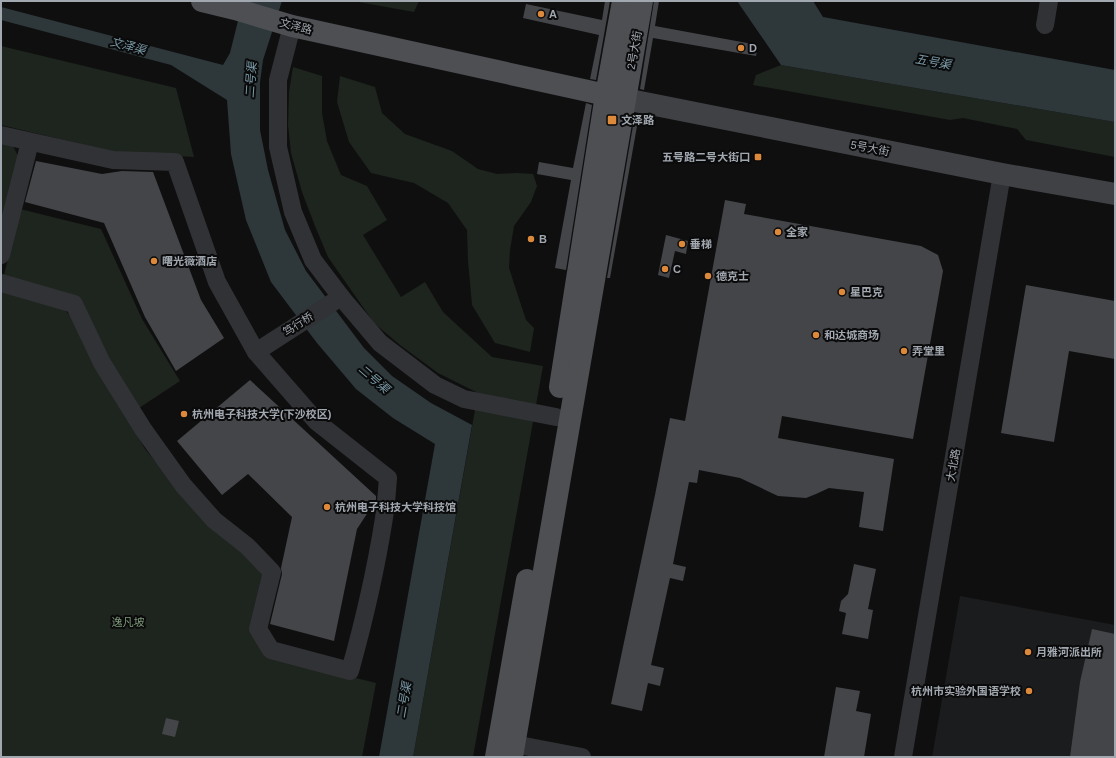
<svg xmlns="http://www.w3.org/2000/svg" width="1116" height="758" viewBox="0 0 1116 758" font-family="Arial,'Noto Sans SC',sans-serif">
  <rect width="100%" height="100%" fill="#0f0f10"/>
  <path fill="#1b1c1d" d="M960 596 1115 625V757H932Z"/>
  <g fill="#1e241e">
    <path d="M353 1H419L414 12Z"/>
    <path d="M1 46 176 88 194 157 118 153 1 125Z"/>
    <path d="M781 65 1115 122V157L1026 140 1017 129 963 118 950 120 753 85 756 75Z"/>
    <path d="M293 67 322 76V113L327 141 341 175 367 186 387 220 363 235 401 297 425 282 443 312 492 357 543 366 473 757H413L478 393 438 373 400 345 374 323 328 257 315 226 302 192 291 153 288 125 289 92Z"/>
    <path d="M340 76 375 87 382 113 405 134 452 151 478 169 497 174 517 173 533 174 537 186 531 202 514 226 510 250 509 268 526 320 534 328 530 352 495 343 472 305 468 261 467 230 448 203 414 183 371 173 349 142 337 102Z"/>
    <path d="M1 143 13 146 18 156 1 220Z"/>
    <path d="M20 209 101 229 142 319 180 381 139 408 113 366 81 301 4 275Z"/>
    <path d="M1 289 61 306 80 326 123 411 145 449 161 468 262 569 266 583 264 655 376 683 362 757H2L1 756Z"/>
  </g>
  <g fill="#2e383b">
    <path d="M243 1H282L263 60 260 82V130L268 170 285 230 306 271 364 348 392 376 431 403 472 425 413 757H379L435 444 393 418 356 389 317 343 271 282 246 220 231 154 227 100 171 65 1 20V7L223 65 230 53Z"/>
    <path d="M737 1H813L823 17 1115 70V122L781 65Z"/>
  </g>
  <g fill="#434548">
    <path d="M605 1H610L596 80 590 79 599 35 523 18 526 4 602 20Z"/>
    <path d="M654 1H659L655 26 758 45 756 56 653 38 644 90 640 89Z"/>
    <path d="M586 103 592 105 566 270 555 268 571 180 537 174 539 162 573 168Z"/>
    <path d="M635 114 639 115 610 278H607Z"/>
    <path d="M36 161 102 174 122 171 153 172 201 300 224 338 176 371 145 317 104 223 25 202Z"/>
    <path d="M725 200 746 204 744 214 921 246 938 255 943 271 913 439 782 416 778 438 894 459 883 531 859 527 864 492 829 488 816 494 806 498 778 496 740 478 699 470 697 483 689 482 673 564 686 567 683 581 670 578 651 665 664 668 660 686 648 683 642 711 611 704 655 495 670 418 685 421Z"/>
    <path d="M666 235 688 241 686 254 675 251 669 278 658 275Z"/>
    <path d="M1026 285 1115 301V359L1069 351 1054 442 1001 433Z"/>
    <path d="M250 380 376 496V500L357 529 334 641 270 624 282 574 281 568 292 517 248 474 222 495 177 441Z"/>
    <path d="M854 564 876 569 868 609 873 610 868 639 842 634 846 613 839 611 841 601 848 594Z"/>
    <path d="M1092 629 1115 634V757H1070L1080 682Z"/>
    <path d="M836 687 860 691 856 711 871 714 864 757H824Z"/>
    <path d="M166 718 179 721 175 737 162 734Z"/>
  </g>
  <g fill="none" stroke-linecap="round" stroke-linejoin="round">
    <g stroke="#313235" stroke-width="18">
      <path d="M1045 25 1049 1"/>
      <path d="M292 26 278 80V147L293 212 313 260 341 297 380 343 435 385 464 399 556 417"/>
      <path d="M1 135 113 160 175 162 217 282 256 352 317 422 388 478C387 491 386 505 384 518 376 569 364 621 350 671L271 650 258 629 272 572 247 546 214 520 183 485 143 429 102 363 74 304 1 283"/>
      <path d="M1 255 30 142"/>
      <path d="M256 352 341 297"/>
      <path d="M502 741 514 744 582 757"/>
      <path d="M903 757 1002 174"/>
    </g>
    <path stroke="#3f4144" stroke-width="22" d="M625 99 1002 174 1115 194"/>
    <g stroke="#4d4f53" stroke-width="22">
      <path d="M202 1 235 9 292 26 620 98"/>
      <path d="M560 387 606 95 623 1"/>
      <path d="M496 757 527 580"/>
      <path d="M512 757 642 1"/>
    </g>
  </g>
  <g fill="#dc893b" stroke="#0a0a0b" stroke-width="1.5">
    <circle cx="541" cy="14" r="4"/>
    <circle cx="741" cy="48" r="4"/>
    <rect x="607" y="115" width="10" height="10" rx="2"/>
    <rect x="754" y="153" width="8" height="8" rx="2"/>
    <circle cx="778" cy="232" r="4"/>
    <circle cx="531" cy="239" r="4"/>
    <circle cx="682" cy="244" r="4"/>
    <circle cx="154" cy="261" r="4"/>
    <circle cx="665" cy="269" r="4"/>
    <circle cx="708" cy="276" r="4"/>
    <circle cx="842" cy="292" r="4"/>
    <circle cx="816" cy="335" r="4"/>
    <circle cx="904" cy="351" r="4"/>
    <circle cx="184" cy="414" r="4"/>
    <circle cx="327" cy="507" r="4"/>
    <circle cx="1028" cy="652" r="4"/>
    <circle cx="1029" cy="691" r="4"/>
  </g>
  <g text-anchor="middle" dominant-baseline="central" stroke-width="4" stroke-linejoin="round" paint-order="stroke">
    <g font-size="11" font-weight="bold" fill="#a2a8b0" stroke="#0a0a0b" text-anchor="start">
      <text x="549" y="14">A</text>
      <text x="749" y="48">D</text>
      <text x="621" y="120">文泽路</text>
      <text x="750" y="157" text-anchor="end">五号路二号大街口</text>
      <text x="786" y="232">全家</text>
      <text x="539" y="239">B</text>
      <text x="690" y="244">垂梯</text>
      <text x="162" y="261">曙光薇酒店</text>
      <text x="673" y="269">C</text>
      <text x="716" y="276">德克士</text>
      <text x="850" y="292">星巴克</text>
      <text x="824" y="335">和达城商场</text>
      <text x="912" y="351">弄堂里</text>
      <text x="192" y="414">杭州电子科技大学(下沙校区)</text>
      <text x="335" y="507">杭州电子科技大学科技馆</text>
      <text x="1036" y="652">月雅河派出所</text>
      <text x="1021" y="691" text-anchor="end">杭州市实验外国语学校</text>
    </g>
    <g font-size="11" fill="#a2a8b0" stroke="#0a0a0b">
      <text transform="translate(296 26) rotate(14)">文泽路</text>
      <text transform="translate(634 50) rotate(-80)">2号大街</text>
      <text transform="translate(870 148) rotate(11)">5号大街</text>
      <text transform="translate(298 324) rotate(-33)">笃行桥</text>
      <text transform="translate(953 465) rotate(-80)">大北路</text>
    </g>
    <g font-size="11" fill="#7e997a" stroke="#0a0a0b">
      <text x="128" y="622">逸凡坡</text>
    </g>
    <g font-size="12" font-style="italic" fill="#7b9ba8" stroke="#0a0a0b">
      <text transform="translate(128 46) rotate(15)">文泽渠</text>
      <text transform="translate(933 62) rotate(10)">五号渠</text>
      <text transform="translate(251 80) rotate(-86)">二号渠</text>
      <text transform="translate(374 379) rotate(41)">二号渠</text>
      <text transform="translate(404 700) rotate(-80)">二号渠</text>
    </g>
  </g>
  <rect width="1116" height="758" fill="none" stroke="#a2a8b0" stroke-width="4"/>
</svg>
